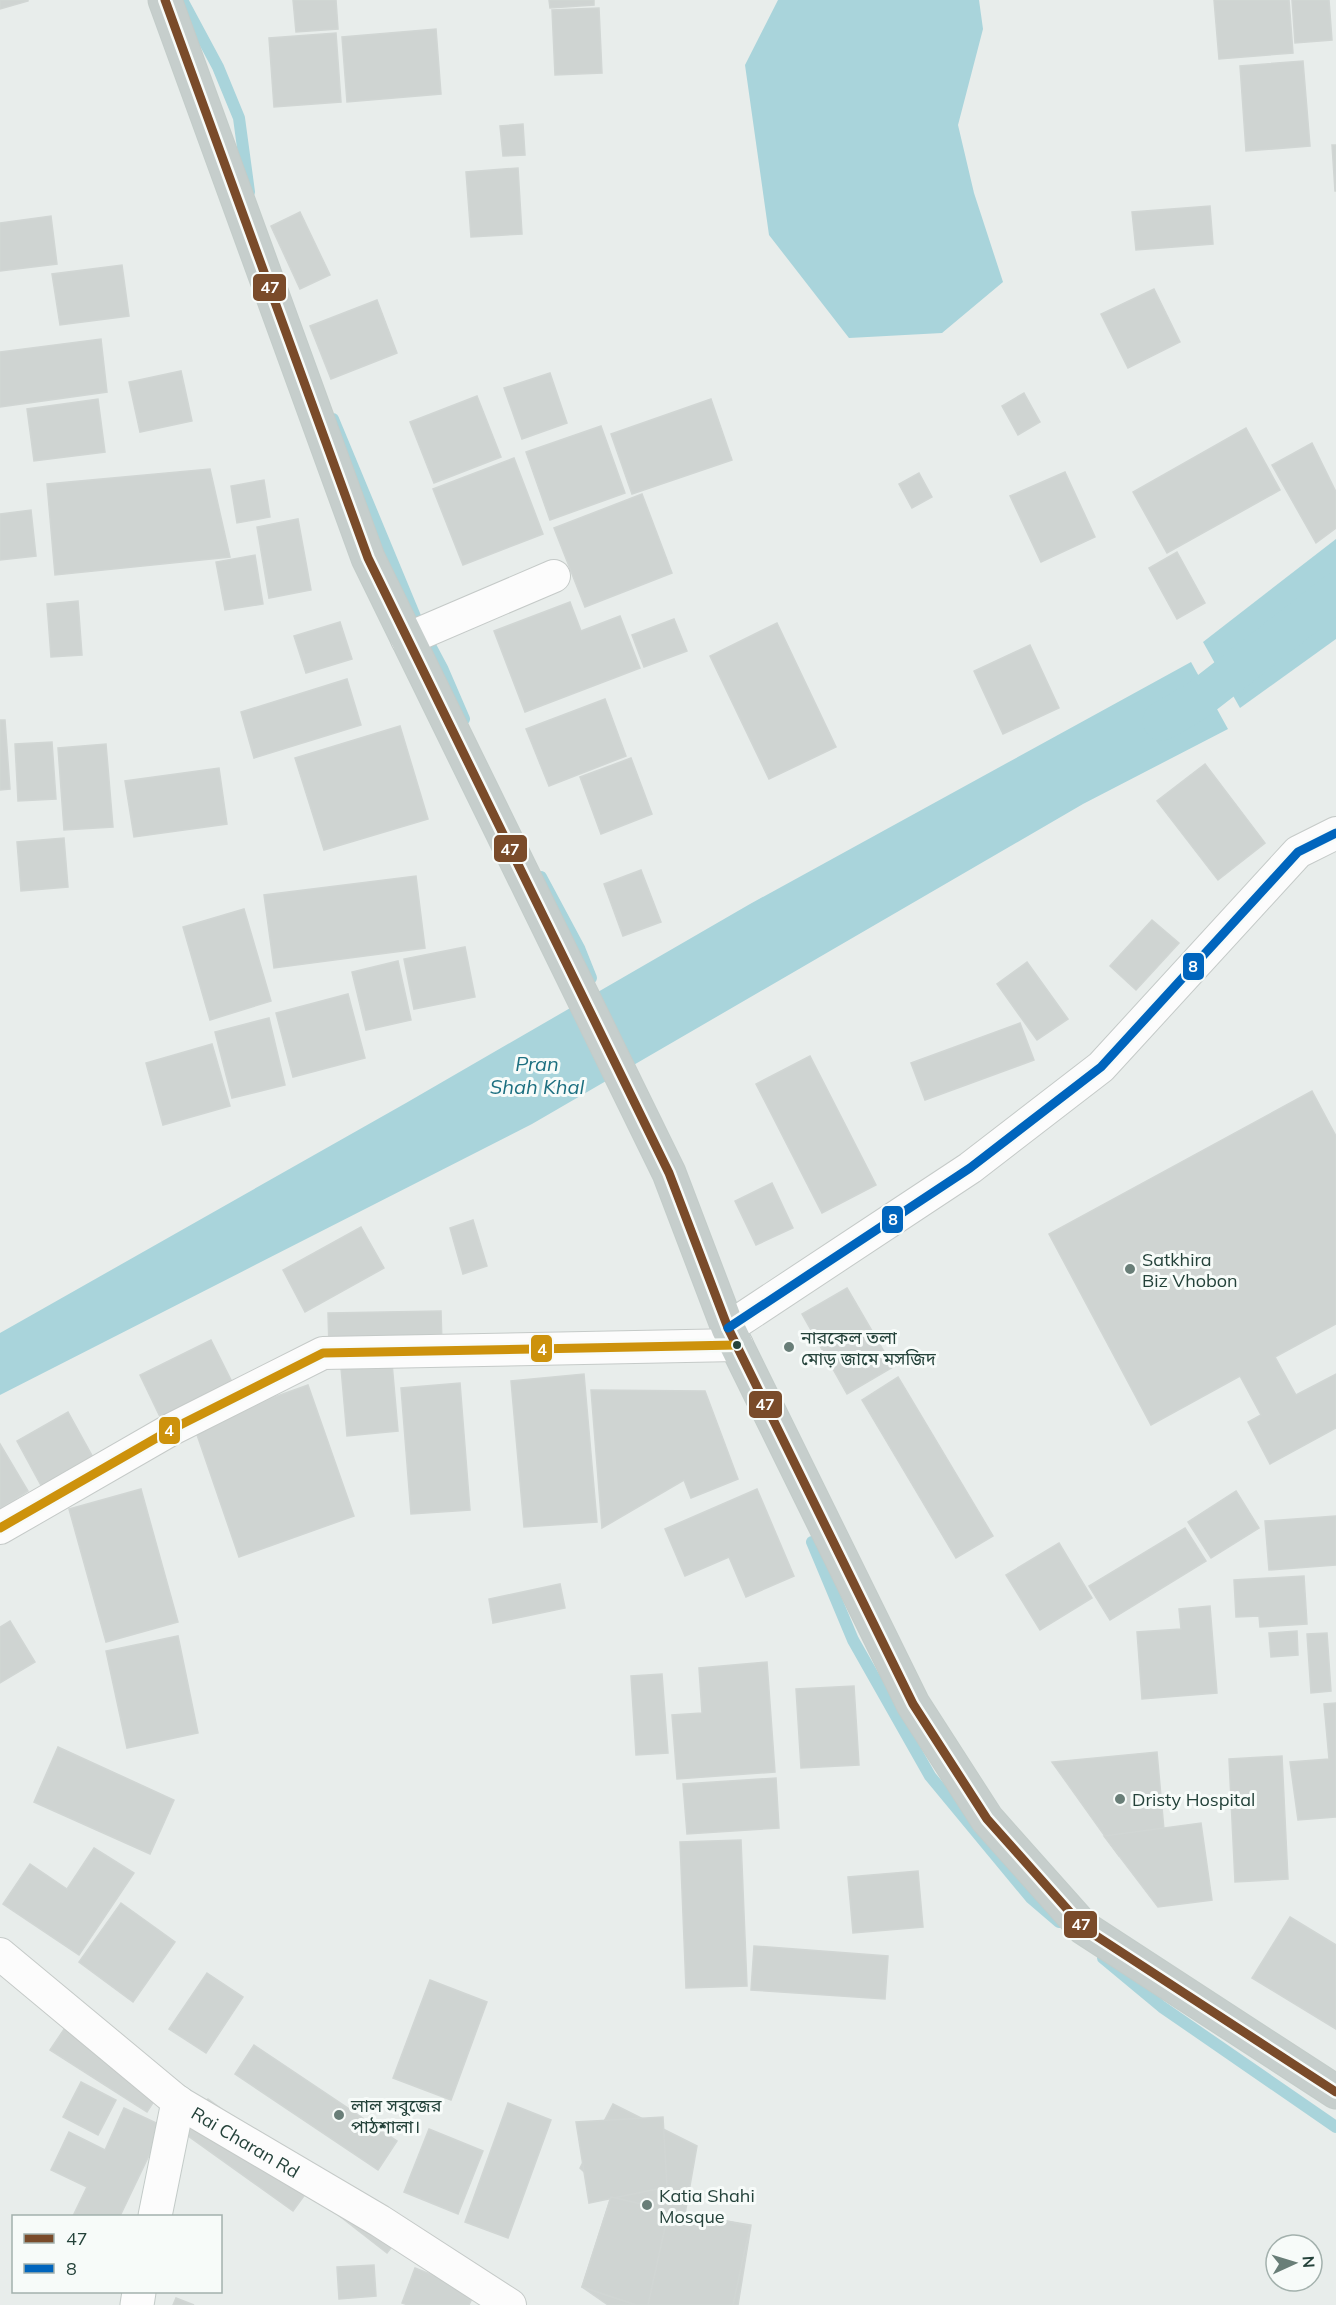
<svg xmlns="http://www.w3.org/2000/svg" width="1336" height="2305" viewBox="0 0 1336 2305" font-family="Mulish,'Noto Sans Bengali',sans-serif">
  <rect width="100%" height="100%" fill="#e8edeb"/>
  <g fill="#a9d4db">
    <path d="M778 0H979L983 29 958 125 974 193 1003 282 942 333 849 338 769 235 745 65Z"/>
    <path d="M1336 539V639L1240 708 1203 642Z"/>
    <path d="M1191 662 1228 729 1083 804 532 1124 0 1395V1333L406 1103 750 904Z"/>
  </g>
  <g fill="none" stroke-linecap="round" stroke-linejoin="round">
    <g stroke="#a9d4db" stroke-width="12">
      <path d="M182 0 218 67 239 118 249 192"/>
      <path d="M333 419 416 619 442 668 464 719"/>
      <path d="M541 877 579 948 591 978"/>
      <path d="M812 1542 853 1640 930 1776 1031 1898 1059 1922"/>
      <path d="M1103 1958 1162 2007 1336 2127"/>
    </g>
    <path stroke="#a9d4db" stroke-width="39" d="M1162 721 1195 702 1336 592"/>
  </g>
  <g fill="#cfd4d2" stroke="#d1d6d4" stroke-width="1.5">
    <path d="M0 0H28V1L0 9Z"/>
    <path d="M293 0H336L338 29 296 32Z"/>
    <path d="M549 0H594V5L550 8Z"/>
    <path d="M1214 0H1289L1293 53 1219 59Z"/>
    <path d="M1292 0H1329L1332 40 1295 43Z"/>
    <path d="M599 8 602 73 555 75 552 10Z"/>
    <path d="M436 29 441 94 347 102 342 37Z"/>
    <path d="M336 33 341 102 274 107 269 38Z"/>
    <path d="M1303 61 1310 146 1246 151 1240 66Z"/>
    <path d="M523 124 525 155 503 156 500 126Z"/>
    <path d="M1332 145H1336V191H1335Z"/>
    <path d="M518 168 522 234 471 237 466 172Z"/>
    <path d="M1210 206 1213 244 1136 250 1132 212Z"/>
    <path d="M300 212 330 275 300 289 271 226Z"/>
    <path d="M51 216 57 264 0 271V223Z"/>
    <path d="M122 265 129 316 60 325 52 274Z"/>
    <path d="M1154 289 1180 342 1128 368 1101 314Z"/>
    <path d="M377 300 397 353 331 379 310 326Z"/>
    <path d="M101 339 107 392 0 407V352Z"/>
    <path d="M181 371 192 421 140 432 129 382Z"/>
    <path d="M550 373 567 423 522 439 504 388Z"/>
    <path d="M1024 393 1040 422 1018 435 1002 406Z"/>
    <path d="M477 396 501 457 434 483 410 422Z"/>
    <path d="M98 399 105 452 34 461 27 409Z"/>
    <path d="M711 399 732 460 632 494 611 434Z"/>
    <path d="M601 426 625 493 550 520 526 452Z"/>
    <path d="M1246 428 1280 490 1167 553 1133 492Z"/>
    <path d="M1312 443 1336 492V528L1316 543 1272 465Z"/>
    <path d="M514 458 543 534 463 565 433 489Z"/>
    <path d="M210 469 230 557 55 575 47 484Z"/>
    <path d="M1065 472 1095 537 1041 562 1010 496Z"/>
    <path d="M919 473 932 497 912 508 899 484Z"/>
    <path d="M264 480 270 517 237 523 231 486Z"/>
    <path d="M642 494 672 573 585 607 554 528Z"/>
    <path d="M31 510 36 556 0 560V514Z"/>
    <path d="M298 519 311 590 269 598 257 527Z"/>
    <path d="M1177 552 1205 603 1177 619 1149 568Z"/>
    <path d="M255 555 263 604 225 610 216 562Z"/>
    <path d="M78 601 82 655 51 657 47 604Z"/>
    <path d="M570 602 581 631 620 616 640 668 525 712 494 631Z"/>
    <path d="M674 619 687 651 644 667 632 635Z"/>
    <path d="M340 622 352 659 306 673 294 636Z"/>
    <path d="M777 623 836 747 769 779 710 656Z"/>
    <path d="M1030 645 1059 708 1003 734 974 671Z"/>
    <path d="M347 679 361 725 254 758 241 712Z"/>
    <path d="M605 699 626 756 549 786 526 729Z"/>
    <path d="M0 720H5L10 789 0 790Z"/>
    <path d="M400 726 428 819 324 850 295 758Z"/>
    <path d="M52 742 56 799 18 801 15 744Z"/>
    <path d="M106 744 113 827 64 830 58 748Z"/>
    <path d="M631 758 652 814 601 834 580 777Z"/>
    <path d="M1205 764 1265 843 1218 880 1157 801Z"/>
    <path d="M219 768 227 824 134 837 125 781Z"/>
    <path d="M64 838 68 887 21 891 17 842Z"/>
    <path d="M641 870 661 922 623 936 604 884Z"/>
    <path d="M416 876 425 948 274 968 264 895Z"/>
    <path d="M244 909 271 1001 210 1020 183 927Z"/>
    <path d="M1152 920 1179 943 1136 990 1110 966Z"/>
    <path d="M465 947 475 997 414 1009 404 959Z"/>
    <path d="M398 961 411 1020 366 1030 352 972Z"/>
    <path d="M1027 962 1068 1019 1037 1040 997 984Z"/>
    <path d="M348 994 365 1058 293 1077 276 1013Z"/>
    <path d="M269 1018 285 1085 232 1098 215 1032Z"/>
    <path d="M1020 1023 1034 1060 925 1100 911 1063Z"/>
    <path d="M212 1044 230 1106 163 1125 146 1063Z"/>
    <path d="M810 1056 876 1185 822 1213 756 1084Z"/>
    <path d="M1312 1091 1336 1136V1324L1275 1357 1296 1395 1336 1374V1428L1270 1464 1248 1422 1261 1415 1240 1376 1151 1425 1049 1234Z"/>
    <path d="M772 1183 793 1228 756 1245 735 1201Z"/>
    <path d="M473 1220 487 1266 463 1274 450 1228Z"/>
    <path d="M361 1227 384 1268 305 1312 283 1270Z"/>
    <path d="M847 1288 893 1367 847 1394 802 1314Z"/>
    <path d="M441 1311 442 1344 329 1347 328 1313Z"/>
    <path d="M211 1340 235 1388 163 1423 140 1375Z"/>
    <path d="M392 1363 398 1431 347 1436 341 1368Z"/>
    <path d="M584 1374 597 1522 524 1527 511 1381Z"/>
    <path d="M898 1377 993 1536 956 1558 862 1400Z"/>
    <path d="M460 1383 470 1510 411 1514 401 1388Z"/>
    <path d="M308 1385 354 1516 239 1557 194 1426Z"/>
    <path d="M591 1390 705 1391 738 1479 691 1498 684 1480 602 1528Z"/>
    <path d="M68 1412 95 1461 43 1489 17 1441Z"/>
    <path d="M0 1444 28 1491 0 1509Z"/>
    <path d="M141 1489 178 1622 106 1642 69 1509Z"/>
    <path d="M757 1489 794 1576 746 1597 729 1557 685 1576 665 1529Z"/>
    <path d="M1236 1491 1259 1528 1211 1558 1188 1522Z"/>
    <path d="M1336 1516V1565L1269 1570 1265 1521Z"/>
    <path d="M1185 1528 1206 1561 1110 1620 1089 1586Z"/>
    <path d="M1059 1543 1092 1598 1040 1630 1006 1575Z"/>
    <path d="M1304 1576 1307 1624 1260 1627 1259 1616 1236 1617 1234 1580Z"/>
    <path d="M560 1584 565 1608 493 1623 489 1599Z"/>
    <path d="M1210 1606 1217 1693 1142 1699 1137 1632 1181 1629 1179 1609Z"/>
    <path d="M10 1621 35 1662 0 1683V1627Z"/>
    <path d="M1297 1631 1298 1655 1271 1657 1269 1633Z"/>
    <path d="M1327 1633 1331 1691 1311 1693 1307 1634Z"/>
    <path d="M178 1636 198 1733 127 1748 106 1651Z"/>
    <path d="M767 1662 775 1772 677 1779 672 1715 702 1713 699 1668Z"/>
    <path d="M662 1674 668 1753 636 1755 631 1676Z"/>
    <path d="M854 1686 859 1765 801 1768 796 1689Z"/>
    <path d="M1336 1703V1817L1298 1820 1290 1762 1329 1759 1324 1704Z"/>
    <path d="M58 1747 174 1800 150 1854 34 1802Z"/>
    <path d="M1157 1752 1166 1852 1119 1856 1052 1762Z"/>
    <path d="M1282 1756 1288 1879 1235 1882 1229 1759Z"/>
    <path d="M776 1778 779 1828 687 1834 683 1784Z"/>
    <path d="M1201 1823 1212 1900 1158 1907 1104 1836Z"/>
    <path d="M741 1840 747 1986 686 1988 680 1842Z"/>
    <path d="M94 1848 134 1873 79 1955 3 1904 30 1864 67 1889Z"/>
    <path d="M918 1871 923 1927 853 1933 848 1877Z"/>
    <path d="M121 1903 175 1942 133 2002 79 1962Z"/>
    <path d="M1290 1917 1336 1945V2029L1252 1978Z"/>
    <path d="M754 1946 888 1956 885 1999 751 1990Z"/>
    <path d="M207 1973 243 1997 206 2053 169 2029Z"/>
    <path d="M430 1980 487 2002 451 2100 393 2078Z"/>
    <path d="M71 2019 167 2081 147 2112 50 2050Z"/>
    <path d="M254 2045 397 2141 378 2170 235 2074Z"/>
    <path d="M81 2082 116 2100 98 2135 63 2117Z"/>
    <path d="M208 2099 317 2178 293 2211 184 2133Z"/>
    <path d="M508 2103 551 2120 508 2238 465 2222Z"/>
    <path d="M613 2104 697 2146 685 2214 751 2225 738 2305H608L582 2287 611 2197 580 2168Z"/>
    <path d="M124 2108 163 2126 120 2216H73L87 2187 51 2170 69 2132 105 2150Z"/>
    <path d="M663 2117 667 2187 589 2203 576 2122Z"/>
    <path d="M429 2129 483 2151 458 2214 404 2192Z"/>
    <path d="M611 2197 685 2214 650 2305H636L582 2287Z"/>
    <path d="M669 2209 750 2226 733 2305H648Z"/>
    <path d="M333 2211 401 2235 387 2253Z"/>
    <path d="M374 2265 376 2296 339 2299 337 2267Z"/>
    <path d="M415 2268 475 2292 469 2305H408L402 2303Z"/>
    <path d="M176 2298 194 2305H173Z"/>
  </g>
  <g fill="none" stroke-linecap="round" stroke-linejoin="round">
    <defs>
      <g id="minor">
        <path d="M407 639 554 576"/>
        <path d="M728 1328 970 1168 1101 1067 1298 852 1336 833"/>
        <path d="M0 1528 172 1429 323 1353 737 1345"/>
        <path id="s1" d="M0 1954 178 2102 380 2221 510 2305"/>
      </g>
      <g id="secondary">
        <path d="M155 2216 178 2102"/>
        <path d="M137 2305 139 2292"/>
      </g>
      <path id="trunk" d="M165 0 368 558 669 1173 728 1328 913 1704 987 1819 1084 1928 1336 2092"/>
    </defs>
    <use href="#minor" stroke="#c5cac8" stroke-width="34"/>
    <use href="#secondary" stroke="#c3cbc8" stroke-width="35"/>
    <use href="#trunk" stroke="#c3ccc9" stroke-width="35"/>
    <use href="#minor" stroke="#fcfcfc" stroke-width="32"/>
    <use href="#secondary" stroke="#fcfcfc" stroke-width="33"/>
    <use href="#trunk" stroke="#c6cecc" stroke-width="33"/>
    <defs>
      <path id="bus-1" d="M165 0 368 558 669 1173 728 1328 913 1704 987 1819 1084 1928 1336 2092"/>
      <path id="bus-2" d="M728 1328 970 1168 1101 1067 1298 852 1336 833"/>
      <path id="bus-3" d="M0 1528 172 1429 323 1353 737 1345"/>
    </defs>
    <use href="#bus-1" stroke="#f7fbf9" stroke-width="14"/>
    <use href="#bus-2" stroke="#f7fbf9" stroke-width="14"/>
    <use href="#bus-3" stroke="#f7fbf9" stroke-width="14"/>
    <use href="#bus-1" stroke="#7a4b2a" stroke-width="9"/>
    <use href="#bus-2" stroke="#0065bd" stroke-width="9"/>
    <use href="#bus-3" stroke="#cd920c" stroke-width="9"/>
  </g>
  <g fill="#697e78" stroke="#f7fbf9" stroke-width="2">
    <circle cx="1130" cy="1269" r="6"/>
    <circle cx="789" cy="1347" r="6"/>
    <circle cx="1120" cy="1799" r="6"/>
    <circle cx="339" cy="2115" r="6"/>
    <circle cx="647" cy="2205" r="6"/>
  </g>
  <circle fill="#24423a" stroke="#f7fbf9" stroke-width="2" cx="737" cy="1345" r="5"/>
  <g text-anchor="middle" dominant-baseline="central" stroke-width="6" stroke-linejoin="round" paint-order="stroke">
    <g font-size="18" fill="#24423a" stroke="#f7fbf9" text-anchor="start">
      <text x="1142" y="1259">Satkhira<tspan x="1142" dy="21">Biz Vhobon</tspan></text>
      <text x="801" y="1337">নারকেল তলা<tspan x="801" dy="21">মোড় জামে মসজিদ</tspan></text>
      <text x="1132" y="1799">Dristy Hospital</text>
      <text x="351" y="2105">লাল সবুজের<tspan x="351" dy="21">পাঠশালা।</tspan></text>
      <text x="659" y="2195">Katia Shahi<tspan x="659" dy="21">Mosque</tspan></text>
    </g>
    <g font-size="18" fill="#24423a" stroke="#f7fbf9">
      <text stroke="none"><textPath href="#s1" startOffset="310">Rai Charan Rd</textPath></text>
    </g>
    <g font-size="20" font-style="italic" fill="#1c6f80" stroke="#f7fbf9">
      <text x="537" y="1063">Pran<tspan x="537" dy="23">Shah Khal</tspan></text>
    </g>
  </g>
  <g stroke="#f7fbf9" stroke-width="2">
    <rect x="252" y="273" width="35" height="29" rx="6" fill="#7a4b2a"/>
    <rect x="493" y="834" width="35" height="29" rx="6" fill="#7a4b2a"/>
    <rect x="1182" y="952" width="23" height="29" rx="6" fill="#0065bd"/>
    <rect x="881" y="1205" width="23" height="29" rx="6" fill="#0065bd"/>
    <rect x="530" y="1334" width="23" height="29" rx="6" fill="#cd920c"/>
    <rect x="748" y="1390" width="35" height="29" rx="6" fill="#7a4b2a"/>
    <rect x="158" y="1416" width="23" height="29" rx="6" fill="#cd920c"/>
    <rect x="1063" y="1910" width="35" height="29" rx="6" fill="#7a4b2a"/>
  </g>
  <g font-size="16" text-anchor="middle" font-weight="bold" fill="#fff">
    <text x="270" y="293">47</text>
    <text x="510" y="855">47</text>
    <text x="1193" y="972">8</text>
    <text x="893" y="1225">8</text>
    <text x="542" y="1355">4</text>
    <text x="765" y="1410">47</text>
    <text x="169" y="1436">4</text>
    <text x="1081" y="1930">47</text>
  </g>
  <rect x="12" y="2215" width="210" height="78" fill="#f7fbf9" stroke="#a3b1ad" stroke-width="1.5"/>
  <rect x="24" y="2234" width="30" height="9" fill="#7a4b2a" stroke="#a3b1ad" stroke-width="1.5"/>
  <text x="66" y="2245" font-size="18" fill="#24423a">47</text>
  <rect x="24" y="2264" width="30" height="9" fill="#0065bd" stroke="#a3b1ad" stroke-width="1.5"/>
  <text x="66" y="2275" font-size="18" fill="#24423a">8</text>
  <g transform="translate(1294 2263) rotate(86)"><circle r="28" fill="#f7fbf9" stroke="#a3b1ad" stroke-width="1.5"/>
  <path d="M0-4.5L10 22L0 15L-10 22Z" fill="#697e78"/>
  <text y="-9" font-size="16" font-weight="bold" text-anchor="middle" fill="#24423a">N</text>
  </g>
</svg>
